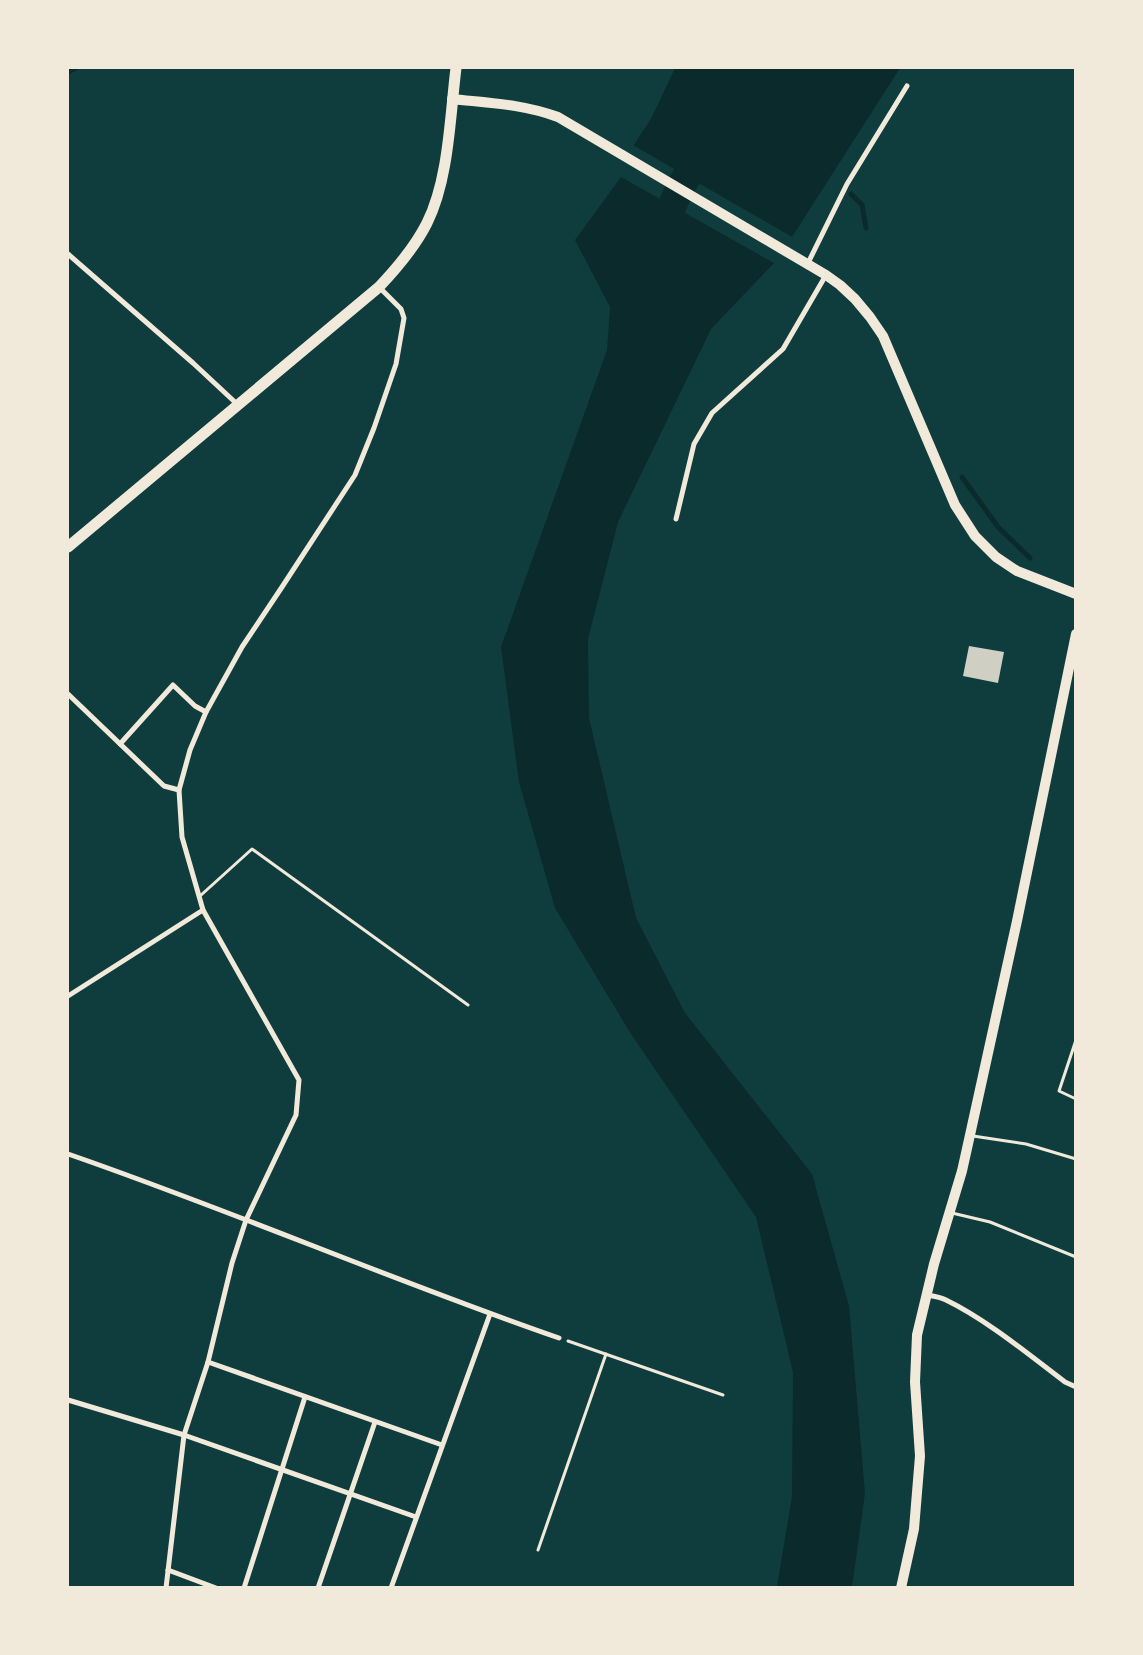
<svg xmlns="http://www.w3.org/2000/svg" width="1143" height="1655" viewBox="0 0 1143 1655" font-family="'Noto Sans',sans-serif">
  <rect width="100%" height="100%" fill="#0f3d3e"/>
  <g fill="#0a2a2b">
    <path d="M675 68H900L790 240 630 151 652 117Z"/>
    <path d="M621 177 774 263 711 329 618 522 588 639 589 718 636 918 685 1013 812 1174 849 1306 865 1493 852 1587H777L792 1496 793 1372 756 1217 631 1034 555 908 519 782 501 647 607 350 610 307 575 240Z"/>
  </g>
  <path fill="#0f3d3e" d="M631 144 794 238 791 242H789L629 153 628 150Z"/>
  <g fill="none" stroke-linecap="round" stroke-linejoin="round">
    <g stroke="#0a2a2b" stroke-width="5">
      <path d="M68 72 76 68"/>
      <path d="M851 194 862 205 866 228"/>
      <path d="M962 477 998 527 1030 558"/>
    </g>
    <path stroke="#0a2a2b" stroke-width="29" d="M656 241 682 184 705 148"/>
  </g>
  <path fill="#cfcfc3" d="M969 646 1004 652 998 683 963 676Z"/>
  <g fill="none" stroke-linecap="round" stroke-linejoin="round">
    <g stroke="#f1e9da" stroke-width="3">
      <path d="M568 1341 723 1395"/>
      <path d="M538 1550 606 1354"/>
    </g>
    <g stroke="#f1e9da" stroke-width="3">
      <path d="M200 896 252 849 468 1005"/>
      <path d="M1076 1040 1059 1091 1076 1099"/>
      <path d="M973 1136 1026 1144 1076 1159"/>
      <path d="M952 1213 990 1222 1076 1257"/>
    </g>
    <g stroke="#f1e9da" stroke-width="5">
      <path d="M68 254 193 363 237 404"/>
      <path d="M808 263 847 184 907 86"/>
      <path d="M676 519 694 444 712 413 783 349 826 275"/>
      <path d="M68 694 164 786 179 790"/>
      <path d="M120 744 173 685 195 706 206 712"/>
      <path d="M68 996 203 910"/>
      <path d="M68 1154C233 1211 394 1281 559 1338"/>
      <path d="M927 1295C933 1296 940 1297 946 1300 987 1320 1028 1354 1065 1382L1076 1387"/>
      <path d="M208 1362 442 1445"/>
      <path d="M68 1400 184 1435 416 1517"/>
      <path d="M168 1570 216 1588"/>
      <path d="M166 1588 184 1435 208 1362 232 1263 246 1220 296 1115 299 1080 203 910 182 837 179 790 190 750 206 712 242 647 282 587 355 475 374 428 396 364 404 318 401 309 379 287"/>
      <path d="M244 1588 305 1397"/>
      <path d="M318 1588 375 1422"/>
      <path d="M391 1588 490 1314"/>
    </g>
    <g stroke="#f1e9da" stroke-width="10">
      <path d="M452 99C489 103 523 104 558 117L826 275 840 285 855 299 870 317 883 336 955 505 975 536 996 557 1017 571 1076 594"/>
      <path d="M901 1588 914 1529 920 1456 915 1382 917 1335 934 1264 962 1171 970 1135 1017 921 1076 634"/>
    </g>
    <path stroke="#f1e9da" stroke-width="11" d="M68 547 379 287C398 267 415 247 427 223 449 179 450 116 456 68"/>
  </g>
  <rect width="1143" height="1655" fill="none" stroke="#f1e9da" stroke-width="138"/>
</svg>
